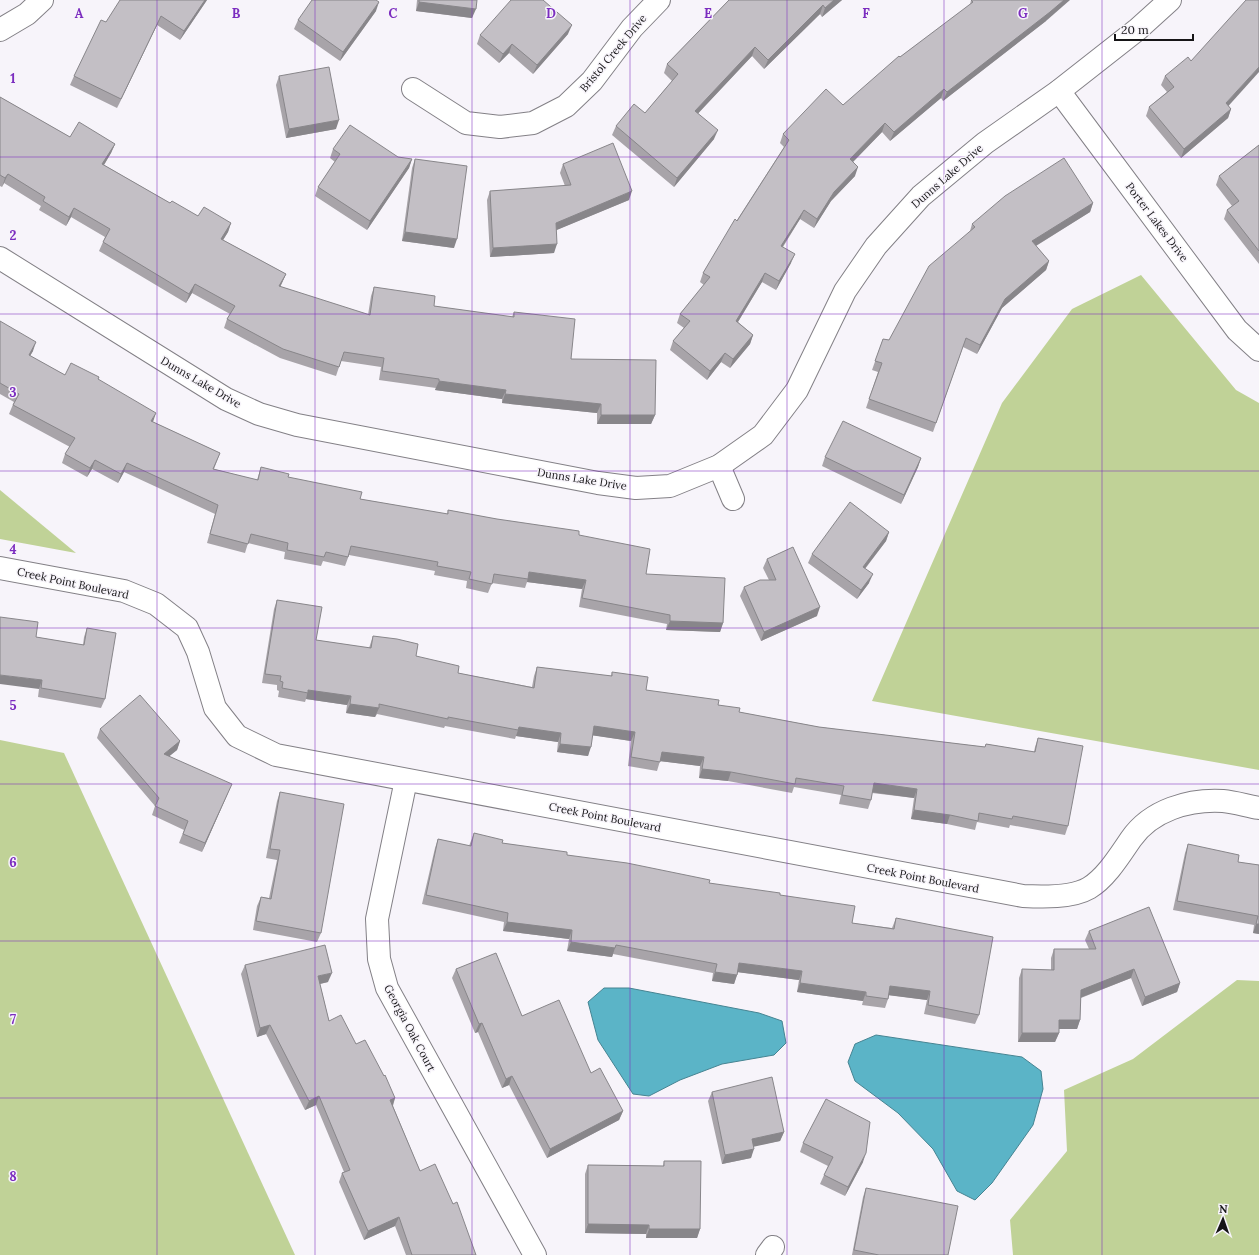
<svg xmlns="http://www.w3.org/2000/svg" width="1259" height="1255" viewBox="0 0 1259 1255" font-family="Lora,serif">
  <rect width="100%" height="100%" fill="#f7f4fa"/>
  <g fill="#c0d297">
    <path d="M1141 275 1236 390 1259 403V770L872 701 1002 403 1072 309Z"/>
    <path d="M0 490 76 553 0 539Z"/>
    <path d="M0 740 64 753 295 1255H0Z"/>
    <path d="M1237 980 1259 981V1255H1013L1010 1220 1067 1151 1064 1090 1133 1059Z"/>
  </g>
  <g fill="#5bb4c7" stroke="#468492">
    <path d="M604 988H629L759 1013 782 1021 786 1043 774 1055 722 1064 680 1080 649 1096 633 1094 598 1040 588 1002Z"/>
    <path d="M876 1035 1022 1057 1041 1071 1043 1089 1033 1125 992 1183 975 1200 957 1191 933 1149 898 1113 855 1081 848 1062 855 1044Z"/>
  </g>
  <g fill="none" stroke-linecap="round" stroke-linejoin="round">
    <defs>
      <g id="minor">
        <path d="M0 30 27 14 42 0"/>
        <path d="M413 89 466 123 500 127 533 123 566 106 592 81 632 28 659 0"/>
        <path d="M1059 91 1237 330 1259 350"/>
        <path d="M0 258 226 399 259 414 297 425 598 483 636 488 670 486 719 466 763 435 797 390 845 291 876 246 921 196 985 143 1059 91 1138 29 1170 0"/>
        <path d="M719 466 733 499"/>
        <path d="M0 568 124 591 156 604 187 628 198 652 215 708 237 736 276 755 1023 896C1042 897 1072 898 1089 888 1106 878 1120 855 1131 839 1151 810 1189 799 1223 801 1235 802 1247 806 1259 808"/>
        <path d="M406 780 377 919 379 959 387 988 535 1255"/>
        <path d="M767 1255 773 1247"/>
      </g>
    </defs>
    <use href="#minor" stroke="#838086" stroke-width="24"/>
    <use href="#minor" stroke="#fff" stroke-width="22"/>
  </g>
  <g fill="#a8a4a9">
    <path d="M207 0 180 40 157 25 117 108 70 85 74 76 106 22Z"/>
    <path d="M417 0H477L472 18 416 11Z"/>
    <path d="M729 0H842L822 17 820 14 764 69 752 56 698 113 714 139 674 187 612 135 616 126 645 113 672 81 664 73 667 64Z"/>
    <path d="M971 0 1046 21 943 101 941 98 890 141 882 132 853 162 855 176 831 201 814 228 800 219 783 247 791 263 776 290 762 282 738 322 753 335 750 344 730 368 721 362 707 380 670 350 673 341 684 328 677 323 680 314 704 285 700 282 703 273 784 147 780 143 783 134 843 105 900 57 970 5Z"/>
    <path d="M376 11 340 61 294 29 298 20Z"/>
    <path d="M568 34 533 74 509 53 499 63 477 44 480 35Z"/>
    <path d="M1191 61 1231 109 1228 118 1181 158 1146 116 1149 107 1167 92 1161 85 1165 76Z"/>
    <path d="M279 76 336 129 286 138 276 85Z"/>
    <path d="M0 97 70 137 115 144 111 153 104 165 170 203 198 216 231 223 228 232 223 240 286 274 280 287 368 315 371 296 374 287 434 306 512 317 514 312 571 359 655 415 651 424H597V413L502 403V399L435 390 436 388 379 380 381 367 341 361 336 376 280 358 224 328 227 319 230 314 192 293 186 303 99 251 103 242 105 237 71 217 66 226 39 210 41 206 4 183 2 187 0 186Z"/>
    <path d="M1259 145V264L1224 219 1227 210 1232 206 1216 185 1219 176Z"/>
    <path d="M333 149 412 159 409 168 367 230 315 196 318 187 335 162 330 158Z"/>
    <path d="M415 159 454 248 402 241 412 168Z"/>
    <path d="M563 164 629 200 556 230 554 253 490 257 487 200 490 191 565 186 560 173Z"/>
    <path d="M1093 203 1090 212 1036 246 1049 261 1046 270 1002 308 977 354 963 347 933 432 866 408 878 372 872 370 883 339 889 340 970 231 972 224Z"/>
    <path d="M0 321 33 351 30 356 65 375 99 377 98 379 153 422 220 453 214 469 257 480 261 467 288 477 360 499 447 514 448 510 579 535 646 574 723 623 720 632 666 630 667 624 579 607 582 589 527 582 525 588 492 583 488 593 466 588 467 581 434 575 435 571 349 555 345 566 323 561 321 566 284 559 285 552 248 543 245 553 207 543 215 514 124 472 118 483 92 469 87 477 62 463 65 454 70 447 9 414 14 402 0 394Z"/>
    <path d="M825 457 921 458 918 467 901 504 822 466Z"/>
    <path d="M889 532 886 541 865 569 869 583 857 599 808 563 812 554Z"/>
    <path d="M767 559 817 616 761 641 740 596 744 587 769 580 763 568Z"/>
    <path d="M277 600 316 640 369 648 373 636 416 656 458 673 532 687 534 676 537 667 611 676 612 672 646 690 718 705 739 712 819 727 985 747 986 744 1034 752 1035 747 1038 738 1068 826 1065 835 1010 825 1009 828 977 822 975 830 947 824 911 819 914 798 872 793 871 800 868 809 839 804 841 795 794 787 792 793 728 781 699 778 700 766 660 761 657 771 628 766 631 741 592 735 588 756 557 752 558 742 516 736 515 739 445 726 444 728 377 714 375 717 346 713 347 705 306 699 305 702 278 697 279 691 277 690V685L262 683 274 609Z"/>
    <path d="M87 628 105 699 101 708 38 697 39 689 36 637 83 645 84 637Z"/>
    <path d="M100 729 180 741 177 750 169 756 228 793 202 852 179 843 184 830 152 815 155 806 97 738Z"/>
    <path d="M280 792 321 933 317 942 253 930 257 906 261 897 269 898 277 860 266 858 277 801Z"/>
    <path d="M474 833 502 843 567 855 709 883 780 895 852 923 892 928 896 918 979 1015 975 1024 924 1014 927 1000 889 995 888 999 885 1008 862 1005 863 1001 797 992 799 980 738 972 734 984 712 981 713 973 613 954 612 957 567 951 569 939 503 931 504 922 422 904 435 848 438 839 469 846Z"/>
    <path d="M1188 844 1238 862 1259 865V934L1253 933 1254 925 1173 910 1185 853Z"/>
    <path d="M1089 931 1180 983 1177 992 1142 1006 1131 978 1081 998 1080 1020 1077 1029H1059V1033L1055 1042H1018L1019 978 1022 969 1051 970V958L1054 949H1089L1085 940Z"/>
    <path d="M245 965 328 982 320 984 329 1021 356 1044 395 1098 393 1106 420 1171 453 1204 476 1255H406L395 1226 364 1240 339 1182 342 1173 344 1172 316 1105 305 1110 266 1034 257 1037 241 974Z"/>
    <path d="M456 969 522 1016 591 1073 623 1111 619 1120 547 1158 509 1085 502 1088 478 1032 475 1033 452 978Z"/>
    <path d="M712 1092 784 1132 780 1141 753 1146 751 1158 722 1164 708 1101Z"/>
    <path d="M803 1143 863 1162 845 1196 820 1184 828 1166 800 1152Z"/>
    <path d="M664 1161 700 1229 697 1238H646V1234L585 1233V1174L588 1165 663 1166Z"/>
    <path d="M866 1188 948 1255H852L863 1197Z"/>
  </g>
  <g fill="#88868a">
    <path d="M205 0H207L180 40 184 31Z"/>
    <path d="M834 0H842L822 17 825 8Z"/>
    <path d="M1064 0H1070L1046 21 943 101 947 92Z"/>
    <path d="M379 2 376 11 340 61 343 52Z"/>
    <path d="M419 2 476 9 472 18 416 11Z"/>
    <path d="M823 5 820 14 764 69 768 60Z"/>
    <path d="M161 16 157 25 117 108 121 99Z"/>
    <path d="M572 25 568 34 533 74 537 65Z"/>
    <path d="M512 44 509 53 499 63 503 54Z"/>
    <path d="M755 47 752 56 692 120 695 111Z"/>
    <path d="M1259 67V72L1223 112 1226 103Z"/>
    <path d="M944 89 941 98 890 141 894 132Z"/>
    <path d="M1231 109 1228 118 1181 158 1184 149Z"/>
    <path d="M339 120 336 129 286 138 289 129Z"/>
    <path d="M885 123 882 132 847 168 850 159Z"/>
    <path d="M718 130 714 139 674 187 677 178Z"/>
    <path d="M115 144 111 153 99 173 102 164Z"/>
    <path d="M412 159 409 168 367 230 370 221Z"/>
    <path d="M858 167 855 176 831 201 814 228 817 219 834 192Z"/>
    <path d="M8 174 4 183 2 187 5 178Z"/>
    <path d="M632 191 629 200 552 232 556 223Z"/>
    <path d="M1093 203 1090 212 1029 250 1032 241Z"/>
    <path d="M74 208 71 217 66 226 69 217Z"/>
    <path d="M804 210 800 219 777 255 781 246Z"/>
    <path d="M231 223 228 232 218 248 221 239Z"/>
    <path d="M405 232 457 239 454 248 402 241Z"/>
    <path d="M557 244 554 253 490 257 493 248Z"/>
    <path d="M795 254 791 263 776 290 779 281Z"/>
    <path d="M1049 261 1046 270 1002 308 977 354 980 345 1005 299Z"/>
    <path d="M765 273 762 282 733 330 736 321Z"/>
    <path d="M286 274 282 283 276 295 279 286Z"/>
    <path d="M195 284 192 293 186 303 189 294Z"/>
    <path d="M753 335 750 344 730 368 733 359Z"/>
    <path d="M36 342 33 351 25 364 29 355Z"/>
    <path d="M725 353 721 362 707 380 710 371Z"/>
    <path d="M439 381 506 390 502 399 435 390Z"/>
    <path d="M505 394 601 404 597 413 502 403Z"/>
    <path d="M156 413 153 422 148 430 151 421Z"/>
    <path d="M601 415H655L651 424H597Z"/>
    <path d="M921 458 918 467 901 504 904 495Z"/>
    <path d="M95 460 92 469 87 477 90 468Z"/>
    <path d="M127 463 124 472 118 483 121 474Z"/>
    <path d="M889 532 886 541 859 576 863 567Z"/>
    <path d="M529 572 586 580 582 589 527 582Z"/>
    <path d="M873 574 869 583 857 599 861 590Z"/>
    <path d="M820 607 817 616 761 641 764 632Z"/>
    <path d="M670 621 723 623 720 632 666 630Z"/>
    <path d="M0 675 42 680 39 689 0 684Z"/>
    <path d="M308 690 351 696 347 705 306 699Z"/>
    <path d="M350 704 379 708 375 717 346 713Z"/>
    <path d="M594 726 635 732 631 741 590 735Z"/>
    <path d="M519 727 561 733 558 742 516 736Z"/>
    <path d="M180 741 177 750 161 763 164 754Z"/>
    <path d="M560 744 591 747 588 756 557 752Z"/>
    <path d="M662 752 704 757 700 766 659 761Z"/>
    <path d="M702 769 731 772 728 781 699 778Z"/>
    <path d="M874 783 917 789 914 798 870 792Z"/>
    <path d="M232 784 228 793 202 852 205 843Z"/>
    <path d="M914 810 950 815 947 824 911 819Z"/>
    <path d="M507 922 572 930 569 939 503 931Z"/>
    <path d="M1256 924H1259V934L1253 933Z"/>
    <path d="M571 942 615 948 612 957 567 951Z"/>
    <path d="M739 963 802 971 799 980 736 972Z"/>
    <path d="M1134 969 1131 978 1077 999 1081 990Z"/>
    <path d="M715 972 737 975 734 984 712 981Z"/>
    <path d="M332 973 328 982 315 985 318 976Z"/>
    <path d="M800 983 866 992 863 1001 797 992Z"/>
    <path d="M1180 983 1177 992 1142 1006 1145 997Z"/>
    <path d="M890 986 930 991 927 1000 887 995Z"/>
    <path d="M1059 1020H1080L1077 1029H1056Z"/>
    <path d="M482 1023 478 1032 475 1033 479 1024Z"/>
    <path d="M270 1025 266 1034 257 1037 260 1028Z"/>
    <path d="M1022 1033H1059L1055 1042H1018Z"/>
    <path d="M512 1076 509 1085 502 1088 506 1079Z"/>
    <path d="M319 1096 316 1105 305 1110 309 1101Z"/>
    <path d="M395 1098 392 1107 390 1100Z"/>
    <path d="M623 1111 619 1120 547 1158 550 1149Z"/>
    <path d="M784 1132 780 1141 748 1148 752 1139Z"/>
    <path d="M754 1149 751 1158 722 1164 725 1155Z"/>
    <path d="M866 1153 863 1162 845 1196 848 1187Z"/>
    <path d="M399 1217 395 1226 364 1240 368 1231Z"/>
    <path d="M588 1224 649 1225 646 1234 585 1233Z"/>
    <path d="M649 1229H700L697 1238H646Z"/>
  </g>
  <g fill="#c3bfc5" stroke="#88868a">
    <path d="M120 0H205L184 31 161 16 121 99 74 76 101 20 106 22Z"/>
    <path d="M312 0H376L379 2 343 52 298 20Z"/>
    <path d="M419 0H477L476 9 419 2Z"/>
    <path d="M511 0H543L572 25 537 65 512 44 503 54 480 35Z"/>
    <path d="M729 0H834L825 8 823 5 768 60 755 47 695 111 718 130 677 178 616 126 634 104 645 113 678 74 667 64Z"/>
    <path d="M971 0H1064L1050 12 947 92 944 89 894 132 885 123 850 159 858 167 834 192 817 219 804 210 781 246 795 254 779 281 765 273 736 321 753 335 733 359 725 353 710 371 673 341 690 321 680 314 710 277 703 273 735 219 737 221 789 140 783 134 826 89 843 105 899 56 900 57 973 2Z"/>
    <path d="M1246 0H1259V67L1226 103 1231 109 1184 149 1149 107 1174 87 1165 76 1188 57 1191 61Z"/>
    <path d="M329 67 339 120 289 129 279 76Z"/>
    <path d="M0 97 70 137 79 122 115 144 102 164 170 203 172 201 198 216 204 207 231 223 221 239 286 274 279 286 370 315 374 287 435 296 434 306 514 317V312L575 319 571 359 656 360 655 415H601V404L505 394 506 390 439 381V379L382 371 384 358 344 352 339 367 283 349 227 319 235 306 195 284 189 294 103 242 110 229 74 208 69 217 43 201 45 197 8 174 5 178 0 175Z"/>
    <path d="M350 125 398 157 412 159 370 221 318 187 340 154 333 149Z"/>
    <path d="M613 143 632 191 556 223 557 244 493 248 490 191 571 185 563 164Z"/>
    <path d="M1259 145V251L1227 210 1239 201 1219 176Z"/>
    <path d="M1064 158 1093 203 1032 241 1049 261 1005 299 980 345 966 338 936 423 869 399 882 363 875 361 883 339 889 340 929 266 975 227 972 224 1005 196Z"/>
    <path d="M415 159 467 166 457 239 405 232Z"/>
    <path d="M0 321 36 342 29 355 65 375 71 363 99 377 98 379 156 413 151 421 220 453 213 469 258 480 261 467 289 474 288 477 362 492 360 499 448 514V510L497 519 579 531V535L650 549 646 574 725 578 723 623 670 621V615L582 598 586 580 529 572 528 579 494 574 492 584 469 579 471 572 437 566 438 562 351 546 348 557 326 552 324 557 287 550 288 543 251 534 248 544 210 534 218 505 127 463 121 474 95 460 90 468 65 454 75 438 13 405 19 394 0 383Z"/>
    <path d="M843 421 921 458 904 495 825 457Z"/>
    <path d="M850 502 889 532 863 567 873 574 861 590 812 554Z"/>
    <path d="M793 547 820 607 764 632 744 587 760 580H776L767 559Z"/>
    <path d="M277 600 322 607 316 640 371 648 373 636 397 639 418 644 416 656 459 666 458 673 534 688 537 667 612 676V672L648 677 646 690 719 700 718 705 740 708 739 712 819 727 985 747 986 744 1035 752 1038 738 1083 746 1068 826 1013 816 1012 819 979 813 978 821 950 815 914 810 917 789 874 783 871 800 842 795 844 786 796 778 795 784 731 772 702 769 704 757 662 752 660 762 631 757 635 732 594 726 591 747 560 744 561 733 519 727 518 730 448 717V719L379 704V708L350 704 351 696 308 690V693L282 688 283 682 280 681 281 676 265 674Z"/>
    <path d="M0 617 38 622 36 637 84 645 87 628 116 633 105 699 41 688 42 680 0 675Z"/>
    <path d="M140 695 180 741 164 754 232 784 205 843 183 834 188 821 155 806 159 798 100 729Z"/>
    <path d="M280 792 344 804 321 933 256 921 261 897 271 899 280 850 270 849Z"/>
    <path d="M474 833 503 840 502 843 567 852V855L627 863 710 880 709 883 780 893V895L855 906 852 923 894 929 896 918 993 937 979 1015 928 1005 930 991 890 986 888 999 866 996V992L800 983 802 971 739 963 737 975 715 972 717 964 616 945 615 948 571 942 572 930 507 922 508 913 426 895 438 839 471 846Z"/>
    <path d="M1188 844 1239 855 1238 862 1259 865V924H1256L1258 916 1177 901Z"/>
    <path d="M1149 907 1180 983 1145 997 1134 969 1081 990 1080 1020H1059V1033H1022V969L1054 970V949H1096L1089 931Z"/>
    <path d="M325 945 332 973 318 976 329 1021 341 1015 356 1044 365 1040 384 1076 385 1075 395 1098 390 1100 420 1171 435 1164 453 1204 457 1202 476 1255H412L399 1217 368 1231 342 1173 350 1170 319 1096 309 1101 270 1025 260 1028 245 965Z"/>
    <path d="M496 953 522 1016 559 1000 591 1073 600 1068 623 1111 550 1149 512 1076 506 1079 482 1023 479 1024 456 969Z"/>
    <path d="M772 1077 784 1132 752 1139 754 1149 725 1155 712 1092Z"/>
    <path d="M826 1099 870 1122 866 1153 848 1187 824 1175 833 1157 803 1143Z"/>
    <path d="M664 1161H701L700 1229H649V1225L588 1224V1165L664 1166Z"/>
    <path d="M866 1188 958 1206 948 1255H879L854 1250Z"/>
  </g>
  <path fill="none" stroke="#7b2cbf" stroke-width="1" stroke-opacity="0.55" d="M157 0V1255M315 0V1255M472 0V1255M630 0V1255M787 0V1255M944 0V1255M1102 0V1255M0 157H1259M0 314H1259M0 471H1259M0 628H1259M0 784H1259M0 941H1259M0 1098H1259"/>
  <g text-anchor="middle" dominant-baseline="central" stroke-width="3" stroke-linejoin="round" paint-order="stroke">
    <g font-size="11" fill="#161517" stroke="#f7f4fa">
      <text transform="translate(613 53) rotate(-50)">Bristol Creek Drive</text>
      <text transform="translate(947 176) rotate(-41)">Dunns Lake Drive</text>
      <text transform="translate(1157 222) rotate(53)">Porter Lakes Drive</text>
      <text transform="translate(201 382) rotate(30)">Dunns Lake Drive</text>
      <text transform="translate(582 479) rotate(9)">Dunns Lake Drive</text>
      <text transform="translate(73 583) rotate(12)">Creek Point Boulevard</text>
      <text transform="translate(605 817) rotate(11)">Creek Point Boulevard</text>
      <text transform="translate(923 878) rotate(11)">Creek Point Boulevard</text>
      <text transform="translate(410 1028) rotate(62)">Georgia Oak Court</text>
    </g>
  </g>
  <g font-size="13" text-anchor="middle" font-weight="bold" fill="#7b2cbf" stroke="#f7f4fa" stroke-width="3" stroke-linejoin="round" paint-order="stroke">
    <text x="79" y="18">A</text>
    <text x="236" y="18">B</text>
    <text x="393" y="18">C</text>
    <text x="551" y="18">D</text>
    <text x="708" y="18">E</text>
    <text x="866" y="18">F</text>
    <text x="1023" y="18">G</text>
    <text x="13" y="83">1</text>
    <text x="13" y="240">2</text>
    <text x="13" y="397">3</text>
    <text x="13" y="554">4</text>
    <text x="13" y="710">5</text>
    <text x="13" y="867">6</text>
    <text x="13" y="1024">7</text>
    <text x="13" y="1181">8</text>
  </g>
  <g transform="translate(1223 1219) rotate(2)" stroke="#f7f4fa" stroke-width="3" paint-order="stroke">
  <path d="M0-3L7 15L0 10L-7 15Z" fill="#161517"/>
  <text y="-6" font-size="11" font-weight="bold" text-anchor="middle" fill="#161517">N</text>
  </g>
  <path d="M1115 34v6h78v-6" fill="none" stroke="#161517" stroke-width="2"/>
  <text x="1121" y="34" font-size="12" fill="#161517" stroke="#f7f4fa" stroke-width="3" paint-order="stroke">20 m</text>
</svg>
